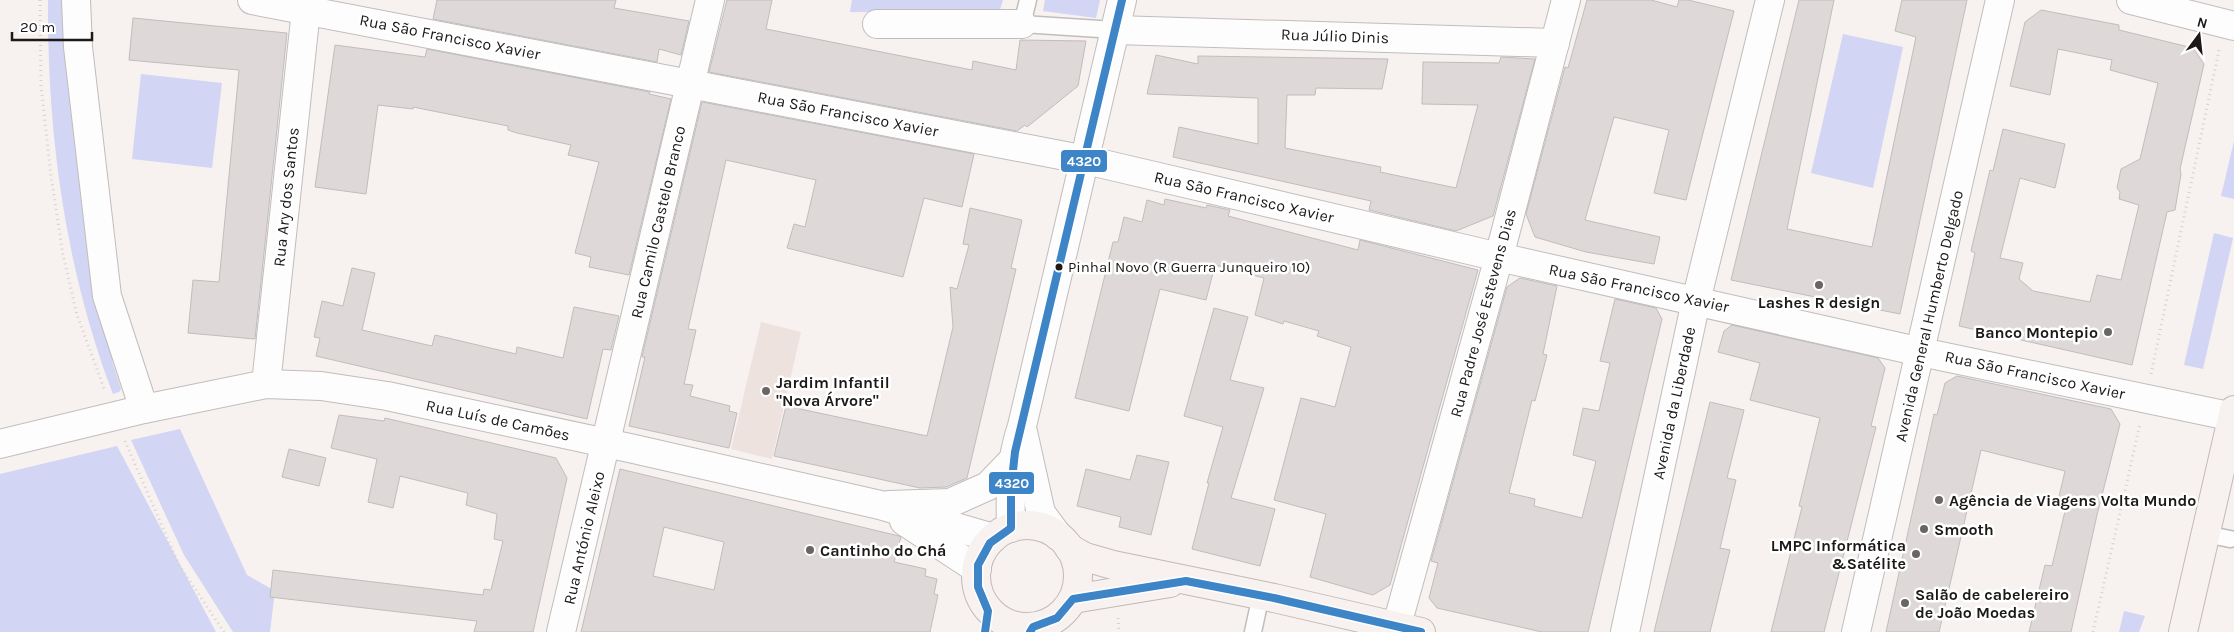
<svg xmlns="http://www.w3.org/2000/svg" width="2234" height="632" viewBox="0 0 2234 632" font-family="Karla,sans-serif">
  <rect width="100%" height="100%" fill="#f7f1f0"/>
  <path fill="#ede2de" d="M761 322 801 332 772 459 731 449Z"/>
  <g fill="#d2d5f3">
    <path d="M48 0H71L115 358 112 361 121 389 119 392 113 394C65 269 47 133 48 0Z"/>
    <path d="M852 0H1003L999 13 850 12Z"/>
    <path d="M1045 0H1100L1096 18 1043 11Z"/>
    <path d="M1843 34 1903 47 1873 188 1811 173Z"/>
    <path d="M141 74 222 83 212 168 132 159Z"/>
    <path d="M2234 141V199L2221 196Z"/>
    <path d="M2214 233 2233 238 2203 369 2184 365Z"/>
    <path d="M180 429 247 575 275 591 270 632H233L184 555 131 440Z"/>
    <path d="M117 446 216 632H0V474Z"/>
    <path d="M2124 611 2145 616 2139 632H2119Z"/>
  </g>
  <g fill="#ded9d8" stroke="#c1bdbc" fill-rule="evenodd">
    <path d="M437 0H616L614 8 689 21 681 55 659 49 657 62 433 19Z"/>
    <path d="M727 0H772L766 29 972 70 973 61 1016 70 1020 40 1086 41 1078 86 1027 127 1025 125 1017 131 709 72Z"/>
    <path d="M1587 0H1651L1677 7 1679 0H1688L1734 11 1686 200 1654 193 1669 130 1614 117 1585 220 1660 237 1654 264 1586 252 1535 237 1526 214 1565 67 1568 68Z"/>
    <path d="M1799 0H1834L1787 229 1872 247 1916 37 1895 31 1902 0H1967L1900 314 1731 280Z"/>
    <path d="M2041 10 2119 25V30L2193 48 2204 64 2180 169 2181 174 2175 210 2167 212 2132 365 1959 326 1975 253 1971 251 1990 170 1993 171 2003 129 2065 144 2055 188 2020 178 2000 258 2023 263 2019 279 2033 291 2090 302 2097 275 2121 280 2139 205 2119 199 2120 192 2117 188 2121 169 2140 159 2158 83 2110 70 2112 60 2058 49 2050 95 2010 86 2025 22Z"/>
    <path d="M133 18 287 33 255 339 188 333 193 280 219 282 239 70 129 60Z"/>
    <path d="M335 45 425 57 427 49 650 92 649 94 671 99 629 275 589 267 591 257 575 253 599 162 568 155 571 145 517 133 508 130V126L413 107V109L378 105 366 194 315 187Z"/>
    <path d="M1156 55 1198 64V56L1388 59 1382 89 1316 88 1315 95H1287L1285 148 1381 167 1380 172 1456 188 1478 105 1422 104 1423 62 1499 63 1501 57 1535 59 1493 216 1456 231 1369 210 1371 201 1173 157 1179 127 1258 144V98L1147 94Z"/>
    <path d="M702 102 974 154 962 207 924 198 903 277 787 248 794 224 805 227 816 180 726 160 688 329 696 330 684 384 693 385 690 396 730 406 729 411 737 413 729 448 629 426 645 357H642Z"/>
    <path d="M1165 199 1206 208 1207 205 1230 210 1228 216 1358 250 1360 240 1478 270 1390 585 1373 595 1310 577 1326 514 1274 500 1301 398 1335 407 1351 347 1317 336 1319 331 1284 321 1283 324 1255 315 1264 278 1215 265 1206 300 1160 289 1129 411 1075 398 1113 242H1118L1124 217 1142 222 1147 200 1164 205Z"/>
    <path d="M970 208 1022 220 1011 268 1016 269 967 478 946 487 920 488 774 456 786 406 927 436 953 327 950 287 957 289 969 245 963 244Z"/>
    <path d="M352 268 375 273 362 330 432 346 435 335 516 354 517 347 563 358 574 307 619 316 611 350 603 349 587 419 316 356 320 338 314 337 322 301 343 306Z"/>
    <path d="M1520 278 1557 286 1543 354 1547 355 1535 401 1532 400 1509 493 1535 499 1534 506 1582 518 1596 461 1573 455 1583 408 1599 411 1610 363 1600 361 1615 299 1656 308 1662 319 1588 632H1542L1437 608 1429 598 1438 563 1431 561 1507 287Z"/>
    <path d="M1214 308 1248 317 1230 380 1264 388 1231 498 1275 509 1260 566 1192 549 1209 483H1207L1223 427 1184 416Z"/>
    <path d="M1732 325 1878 358 1885 368 1871 426 1876 427 1824 632H1771L1802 507 1799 506 1820 418 1750 400 1760 363 1718 352 1724 331Z"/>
    <path d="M1957 376 2111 409 2120 424 2097 515 2071 632H2029L2045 565 2052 566 2066 507 2057 505 2065 471 1981 450 1939 632H1886L1934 414 1937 415 1945 383Z"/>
    <path d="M1710 402 1744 410 1727 478 1736 480 1720 548 1730 550 1710 632H1654Z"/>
    <path d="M339 415 384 421 385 418 556 458 567 478 533 632H474L477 621 270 597 273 570 483 595 484 589 491 590 503 541 494 539 497 514 466 505 468 493 400 476 393 508 368 502 377 459 331 448Z"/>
    <path d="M289 449 326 458 319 486 282 477Z"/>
    <path d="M1137 455 1169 462 1151 535 1119 527 1121 517 1077 506 1086 469 1130 480Z"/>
    <path d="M620 469 899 536 901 537 894 562 926 569 925 576 937 579 934 594 938 595 930 632H581ZM664 527 724 542 714 590 653 576Z"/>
  </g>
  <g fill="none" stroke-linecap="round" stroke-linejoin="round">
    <defs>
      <g id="service">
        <path d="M1028 0 1022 24 1115 30"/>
        <path d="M2205 534 2230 539"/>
        <path d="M1253 632 1261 595"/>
      </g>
      <g id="minor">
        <path d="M76 0 78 47 107 296 144 409"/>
        <path d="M252 0 1086 160 1499 257 1921 352 2234 417"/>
        <path d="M2131 0 2234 26"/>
        <path d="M877 24H1022"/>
        <path d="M1115 30 1555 43"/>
        <path d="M266 384 306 10"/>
        <path d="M1023 432 1041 513 1058 536"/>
        <path d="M889 505 950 503 988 486 1013 460"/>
        <path d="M1011 528C1010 490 1010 462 1022 426L1122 0"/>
        <path d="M561 632 710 0"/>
        <path d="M1395 632 1499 257 1566 0"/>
        <path d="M1625 632 1696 301 1770 0"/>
        <path d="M1856 632 2000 0"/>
      </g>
      <g id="secondary">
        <path d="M0 444 144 409 266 384 321 386 387 396 634 449 880 505 993 538"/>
        <path d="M904 521 977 569"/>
      </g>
      <g id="primary">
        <circle cx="1027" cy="576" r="51"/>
        <path d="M1069 548 1085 557 1113 565 1274 598 1421 632"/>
        <path d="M1073 599 1170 583"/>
        <path d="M2183 632 2234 410"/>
      </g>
    </defs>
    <use href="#service" stroke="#c1bdbc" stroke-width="19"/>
    <use href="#minor" stroke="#c1bdbc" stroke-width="30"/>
    <use href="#secondary" stroke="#c1bdbc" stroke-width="30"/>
    <use href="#primary" stroke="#c3b9b6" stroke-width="30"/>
    <g stroke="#d3d2d1" stroke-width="3" stroke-dasharray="1 4" stroke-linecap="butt">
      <path d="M40 0 41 86 51 176 63 255 77 315 105 391"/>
      <path d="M2151 374 2219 50"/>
      <path d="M125 441 179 565 224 632"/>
      <path d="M1118 618 1119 632"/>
      <path d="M2093 632 2140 424"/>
    </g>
    <use href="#service" stroke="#fefdfd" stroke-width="16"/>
    <use href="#minor" stroke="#fefdfd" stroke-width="28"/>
    <use href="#secondary" stroke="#fefdfd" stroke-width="28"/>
    <use href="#primary" stroke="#f7f2f0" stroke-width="28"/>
    <defs>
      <g id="bus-1">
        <path d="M985 632 988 611 978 587V565L990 543 1011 528V489L1015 452 1122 0"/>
        <path d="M1030 632 1033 627 1057 618 1073 599 1186 581 1274 598 1421 632"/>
      </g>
    </defs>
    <use href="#bus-1" stroke="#fff" stroke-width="11"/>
    <use href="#bus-1" stroke="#3d85c6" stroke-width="8"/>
  </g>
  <circle fill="#1c1918" stroke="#fff" stroke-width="2" cx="1059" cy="267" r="4.5"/>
  <g fill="#696564" stroke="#fff" stroke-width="2">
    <circle cx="1819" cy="285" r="5"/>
    <circle cx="2108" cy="332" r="5"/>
    <circle cx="766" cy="391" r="5"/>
    <circle cx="1939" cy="500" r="5"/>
    <circle cx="1924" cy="529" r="5"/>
    <circle cx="810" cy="550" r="5"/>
    <circle cx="1916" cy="554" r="5"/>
    <circle cx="1905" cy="603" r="5"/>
  </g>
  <g text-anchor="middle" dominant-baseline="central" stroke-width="5" stroke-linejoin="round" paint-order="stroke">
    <g font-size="15" fill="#1c1918" stroke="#fff" text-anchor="start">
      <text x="1068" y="267">Pinhal Novo (R Guerra Junqueiro 10)</text>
    </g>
    <g font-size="16" fill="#1c1918" stroke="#fff">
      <text transform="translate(1335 36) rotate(2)">Rua Júlio Dinis</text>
      <text transform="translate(450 37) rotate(11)">Rua São Francisco Xavier</text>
      <text transform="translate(848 114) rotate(11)">Rua São Francisco Xavier</text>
      <text transform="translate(286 197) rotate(-84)">Rua Ary dos Santos</text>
      <text transform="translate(1244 197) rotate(13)">Rua São Francisco Xavier</text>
      <text transform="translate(658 222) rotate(-77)">Rua Camilo Castelo Branco</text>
      <text transform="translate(1639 288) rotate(12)">Rua São Francisco Xavier</text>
      <text transform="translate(1483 313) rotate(-75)">Rua Padre José Estevens Dias</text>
      <text transform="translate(1929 316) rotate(-77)">Avenida General Humberto Delgado</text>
      <text transform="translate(2035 375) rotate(12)">Rua São Francisco Xavier</text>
      <text transform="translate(1674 403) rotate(-78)">Avenida da Liberdade</text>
      <text transform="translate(498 420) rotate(12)">Rua Luís de Camões</text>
      <text transform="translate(584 538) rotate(-77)">Rua António Aleixo</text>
    </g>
    <g font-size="16" font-weight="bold" fill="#1c1918" stroke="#fff" text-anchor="start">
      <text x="1819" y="302" text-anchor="middle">Lashes R design</text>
      <text x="2098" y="332" text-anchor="end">Banco Montepio</text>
      <text x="776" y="382">Jardim Infantil<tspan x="776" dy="18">"Nova Árvore"</tspan></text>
      <text x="1949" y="500">Agência de Viagens Volta Mundo</text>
      <text x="1934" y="529">Smooth</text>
      <text x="1906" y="545" text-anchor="end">LMPC Informática<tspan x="1906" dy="18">&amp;Satélite</tspan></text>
      <text x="820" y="550">Cantinho do Chá</text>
      <text x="1915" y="594">Salão de cabelereiro<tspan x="1915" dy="18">de João Moedas</tspan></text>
    </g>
  </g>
  <g stroke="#fff" stroke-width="2">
    <rect x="1060" y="149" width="48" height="24" rx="5" fill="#3d85c6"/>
    <rect x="988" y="471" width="47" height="24" rx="5" fill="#3d85c6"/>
  </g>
  <g font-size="14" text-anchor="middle" font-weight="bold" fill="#fff">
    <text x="1084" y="166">4320</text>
    <text x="1012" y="488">4320</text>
  </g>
  <g transform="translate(2199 35) rotate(15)" stroke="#ffffff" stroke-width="4" paint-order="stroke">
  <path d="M0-4L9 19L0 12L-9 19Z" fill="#1c1918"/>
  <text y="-8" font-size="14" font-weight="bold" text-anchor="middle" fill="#1c1918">N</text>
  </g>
  <path d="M12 32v8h80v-8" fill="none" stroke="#1c1918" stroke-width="2.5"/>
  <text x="20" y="32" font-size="15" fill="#1c1918" stroke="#ffffff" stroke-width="4" paint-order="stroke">20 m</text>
</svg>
